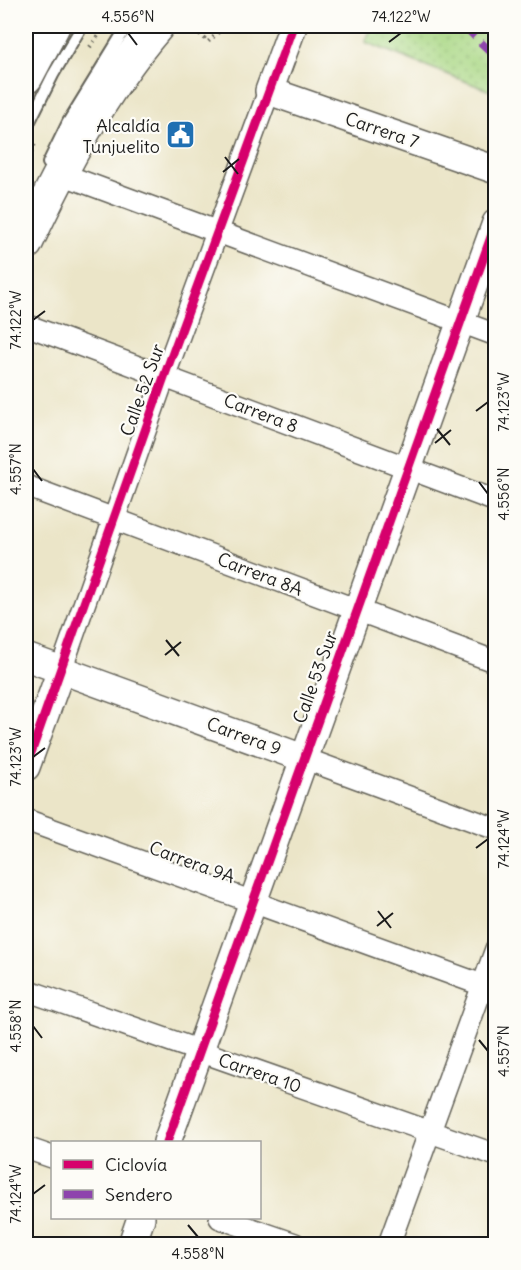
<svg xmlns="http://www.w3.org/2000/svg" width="521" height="1270" viewBox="0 0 521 1270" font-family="Delius,sans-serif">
  <defs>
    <pattern id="park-dots" width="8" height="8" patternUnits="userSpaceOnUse" patternTransform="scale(1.5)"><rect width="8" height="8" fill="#aad886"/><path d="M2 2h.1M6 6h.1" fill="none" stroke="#92b973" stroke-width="1.8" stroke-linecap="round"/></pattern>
  </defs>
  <rect width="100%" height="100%" fill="#fdfcf7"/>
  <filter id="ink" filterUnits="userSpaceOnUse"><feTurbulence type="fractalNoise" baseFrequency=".0167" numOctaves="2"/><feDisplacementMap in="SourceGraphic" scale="12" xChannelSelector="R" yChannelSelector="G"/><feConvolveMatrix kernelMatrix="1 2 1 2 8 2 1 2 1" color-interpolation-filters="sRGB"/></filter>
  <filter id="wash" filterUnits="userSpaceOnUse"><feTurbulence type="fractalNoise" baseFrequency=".008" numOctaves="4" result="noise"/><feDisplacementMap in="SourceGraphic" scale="24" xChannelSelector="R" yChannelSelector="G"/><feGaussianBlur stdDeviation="1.35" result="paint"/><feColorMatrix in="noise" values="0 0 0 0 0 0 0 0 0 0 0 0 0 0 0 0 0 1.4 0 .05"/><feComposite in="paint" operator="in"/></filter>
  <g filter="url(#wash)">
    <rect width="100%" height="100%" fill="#ebe5c8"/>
    <path fill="url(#park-dots)" stroke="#637a51" stroke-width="1.5" d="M372 26H495V93L365 42Z"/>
  </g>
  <g filter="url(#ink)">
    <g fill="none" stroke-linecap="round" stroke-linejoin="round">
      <defs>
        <g id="service">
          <path d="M26 129 53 75 82 26"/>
          <path d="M48 163 68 122 127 26"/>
        </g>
        <g id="minor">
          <path d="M59 173 496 335"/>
          <path d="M26 325 496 501"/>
          <path d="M26 486 496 662"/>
          <path d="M61 670 164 377 269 91"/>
          <path d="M303 758 496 829"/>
          <path d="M26 820 496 990"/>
          <path d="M26 990 496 1155"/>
          <path d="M26 1148 52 1157"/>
          <path d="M220 1218 295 1244"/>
          <path d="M389 1244 496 949"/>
        </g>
        <g id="tertiary">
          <path d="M293 26 269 91 496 170"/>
          <path d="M26 657 303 758"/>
          <path d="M26 767 61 670"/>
          <path d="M167 1142 496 223"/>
          <path d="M132 1244 141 1218"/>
        </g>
        <g id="primary">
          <path d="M26 77 53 26"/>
          <path d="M26 243C62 167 102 90 157 26"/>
        </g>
      </defs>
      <use href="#service" stroke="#646258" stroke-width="14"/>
      <use href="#minor" stroke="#646258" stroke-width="24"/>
      <use href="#tertiary" stroke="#646258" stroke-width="30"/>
      <use href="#primary" stroke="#646258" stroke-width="36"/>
      <g stroke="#646258" stroke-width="4" stroke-dasharray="1.5 4.5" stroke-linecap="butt">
        <path d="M209 26 200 34 208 42 225 26"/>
        <path d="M90 47 105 26"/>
        <path d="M26 162 36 142"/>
      </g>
      <use href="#service" stroke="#fff" stroke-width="10"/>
      <use href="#minor" stroke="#fff" stroke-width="21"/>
      <use href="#tertiary" stroke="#fff" stroke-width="27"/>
      <use href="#primary" stroke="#fff" stroke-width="33"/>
      <path stroke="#8e44ad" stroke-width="8" stroke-dasharray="15 8" stroke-linecap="butt" d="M464 26 496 57"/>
      <defs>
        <g id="cycleway">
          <path d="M26 767 164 377 293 26"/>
          <path d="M167 1142 496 223"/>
        </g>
      </defs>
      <use href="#cycleway" stroke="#fdfcf7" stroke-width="13"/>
      <use href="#cycleway" stroke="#d6006c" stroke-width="9"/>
    </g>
  </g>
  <path fill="none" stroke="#1c1c1c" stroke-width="2" d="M128 33 137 45M389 42 401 33M225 157 238 174M223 172 239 159M33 320 45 311M476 411 488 402M437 429 450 445M435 443 451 430M33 469 42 481M479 482 488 494M166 640 179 656M165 655 181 642M33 757 45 748M476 848 488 839M378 911 391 928M377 926 393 913M33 1026 42 1038M479 1040 488 1051M33 1194 45 1185M188 1225 198 1237"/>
  <defs>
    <symbol id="civic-square" viewBox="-11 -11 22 22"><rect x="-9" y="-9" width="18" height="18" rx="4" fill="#1f6fb2" stroke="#fdfcf7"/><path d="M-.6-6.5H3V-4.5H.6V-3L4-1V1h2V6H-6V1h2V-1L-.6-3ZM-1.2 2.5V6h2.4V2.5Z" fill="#fff"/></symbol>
  </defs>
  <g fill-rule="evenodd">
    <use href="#civic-square" x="164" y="118" width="33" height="33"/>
  </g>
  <g text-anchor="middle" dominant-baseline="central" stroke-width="4.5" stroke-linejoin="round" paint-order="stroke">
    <g font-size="18" fill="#1c1c1c" stroke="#fdfcf7" text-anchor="end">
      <text x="160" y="125">Alcaldía<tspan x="160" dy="21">Tunjuelito</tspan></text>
    </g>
    <g font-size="18" fill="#1c1c1c" stroke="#fdfcf7">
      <text transform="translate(382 130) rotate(19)">Carrera 7</text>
      <text transform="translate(142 390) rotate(-70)">Calle 52 Sur</text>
      <text transform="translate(261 413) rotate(21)">Carrera 8</text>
      <text transform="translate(260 574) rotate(21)">Carrera 8A</text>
      <text transform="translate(315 677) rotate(-70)">Calle 53 Sur</text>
      <text transform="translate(244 736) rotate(20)">Carrera 9</text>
      <text transform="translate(192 862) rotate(20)">Carrera 9A</text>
      <text transform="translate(260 1073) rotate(19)">Carrera 10</text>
    </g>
  </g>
  <rect width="521" height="1270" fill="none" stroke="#fdfcf7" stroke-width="66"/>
  <rect x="51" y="1141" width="210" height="78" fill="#fdfcf7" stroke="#a3a29f" stroke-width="1.5"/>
  <rect x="63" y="1160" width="30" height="9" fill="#d6006c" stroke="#a3a29f" stroke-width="1.5"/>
  <text x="105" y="1171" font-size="18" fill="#1c1c1c">Ciclovía</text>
  <rect x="63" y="1190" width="30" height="9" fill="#8e44ad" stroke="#a3a29f" stroke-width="1.5"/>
  <text x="105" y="1201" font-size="18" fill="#1c1c1c">Sendero</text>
  <rect x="33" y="33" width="455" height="1204" fill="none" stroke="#1c1c1c" stroke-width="2"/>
  <g font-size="15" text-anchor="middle" fill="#1c1c1c">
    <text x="128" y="22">4.556°N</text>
    <text x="401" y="22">74.122°W</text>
    <text transform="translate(16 320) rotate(-90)" y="5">74.122°W</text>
    <text transform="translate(504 402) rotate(-90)" y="5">74.123°W</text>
    <text transform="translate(16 469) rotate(-90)" y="5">4.557°N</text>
    <text transform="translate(504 494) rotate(-90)" y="5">4.556°N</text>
    <text transform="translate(16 757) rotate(-90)" y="5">74.123°W</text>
    <text transform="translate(504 839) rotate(-90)" y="5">74.124°W</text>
    <text transform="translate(16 1026) rotate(-90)" y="5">4.558°N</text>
    <text transform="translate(504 1051) rotate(-90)" y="5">4.557°N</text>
    <text transform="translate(16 1194) rotate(-90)" y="5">74.124°W</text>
    <text x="198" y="1259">4.558°N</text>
  </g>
</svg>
